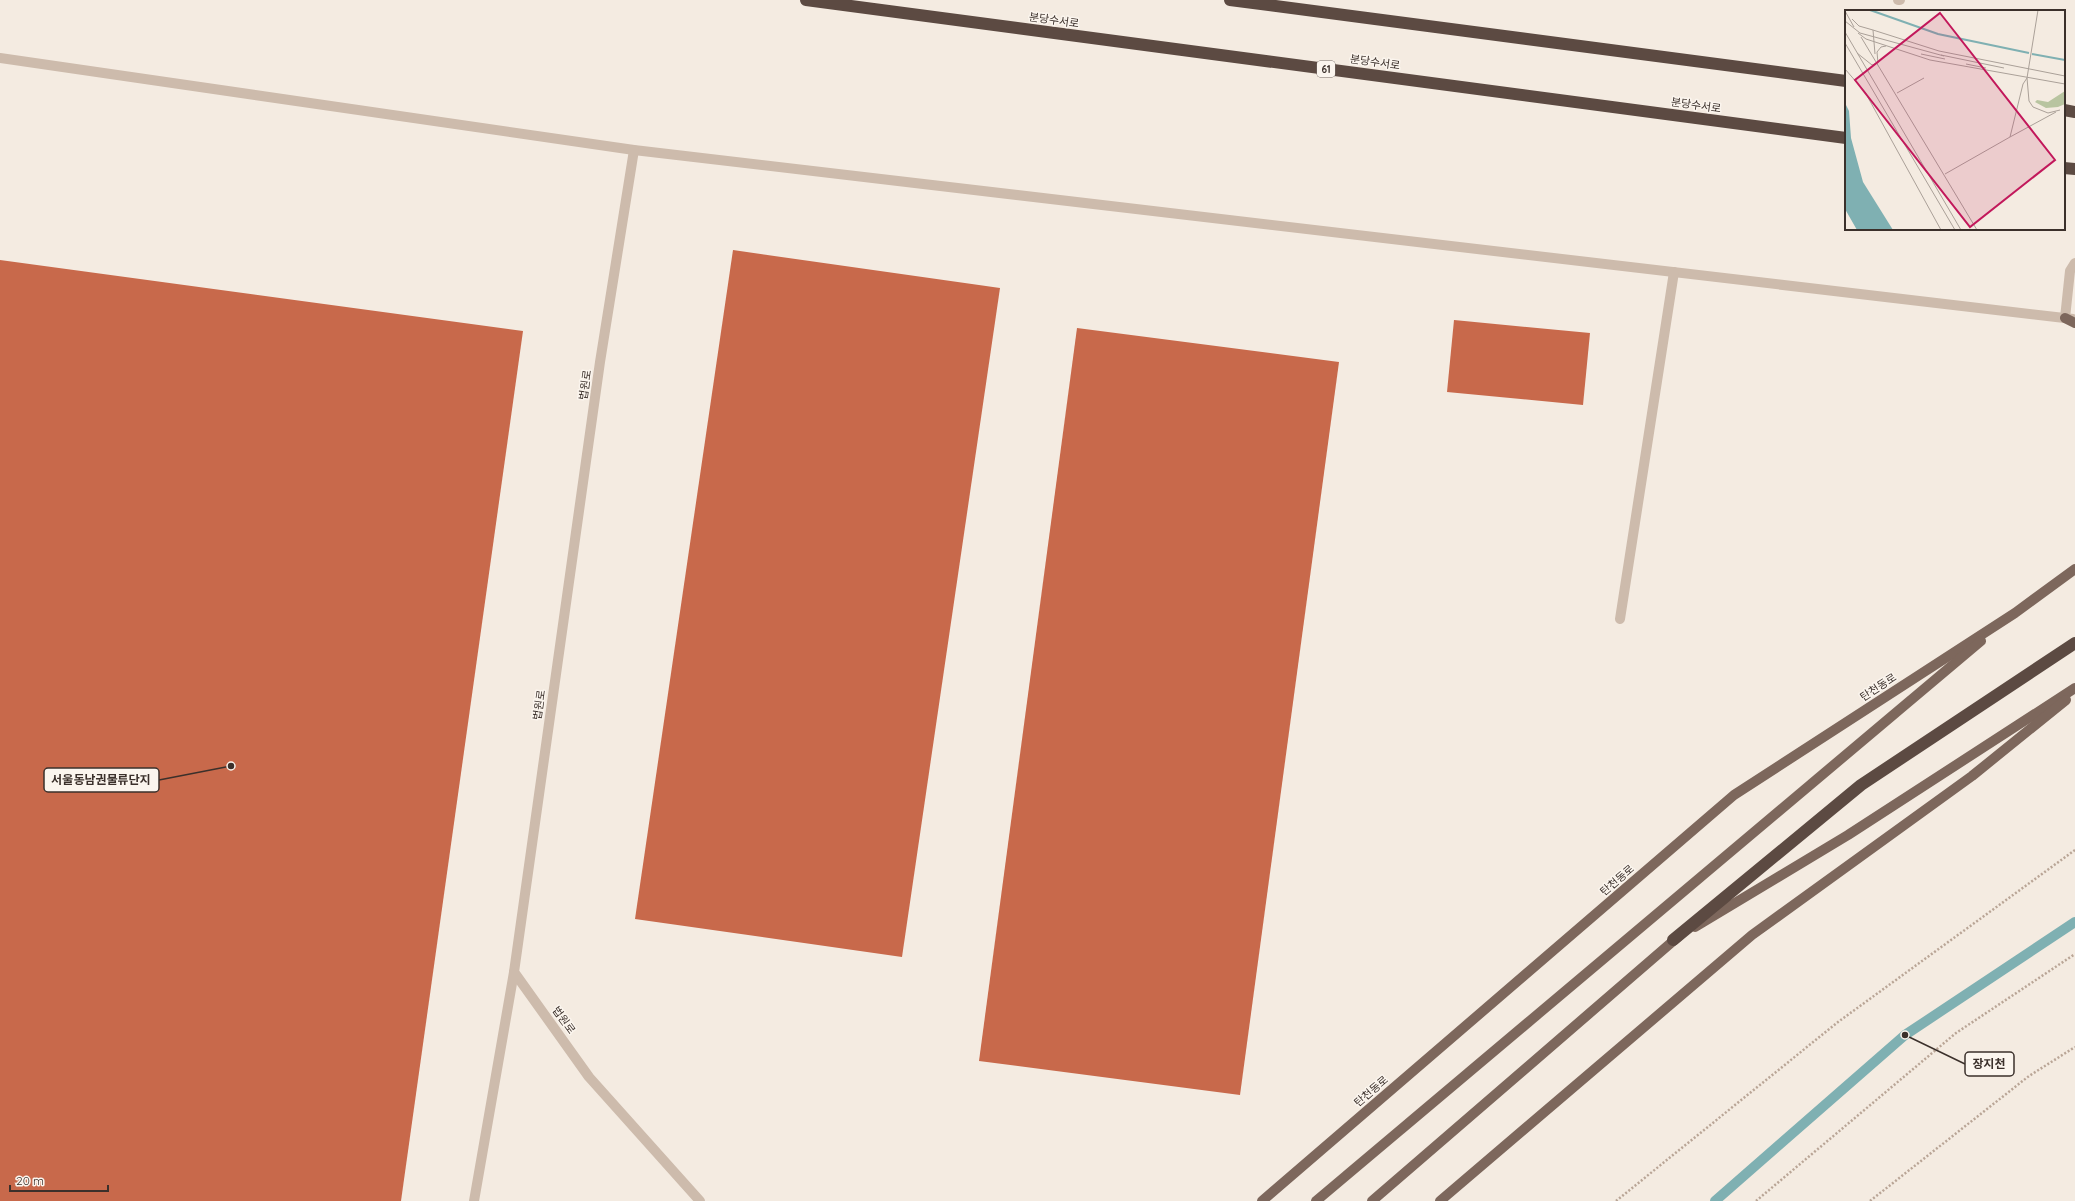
<svg xmlns="http://www.w3.org/2000/svg" width="2075" height="1201" viewBox="0 0 2075 1201" font-family="Quicksand,'Noto Sans KR',sans-serif">
  <rect width="100%" height="100%" fill="#f4ebe1"/>
  <g fill="none" stroke-linecap="round" stroke-linejoin="round">
    <path stroke="#7fb0b2" stroke-width="10" d="M1715 1201 1905 1035 2075 922"/>
  </g>
  <g fill="#c8694b">
    <path d="M733 250 1000 288 902 957 635 919Z"/>
    <path d="M0 260 523 331 401 1201H0Z"/>
    <path d="M1454 320 1590 333 1583 405 1447 392Z"/>
    <path d="M1077 328 1339 362 1240 1095 979 1061Z"/>
  </g>
  <g fill="none" stroke-linecap="round" stroke-linejoin="round">
    <g stroke="#b9a596" stroke-width="2.5" stroke-dasharray="2 2" stroke-linecap="butt">
      <path d="M1616 1201 1838 1022 2075 850"/>
      <path d="M1756 1201 1956 1033 2075 954"/>
      <path d="M1870 1201 2029 1076 2075 1047"/>
    </g>
    <g stroke="#cdbbac" stroke-width="10">
      <path d="M1898 0H1900"/>
      <path d="M0 58 634 150 2073 319"/>
      <path d="M634 150 600 362 514 972 589 1077 700 1201"/>
      <path d="M2065 318 2070 271 2075 263"/>
      <path d="M1620 619 1674 272"/>
      <path d="M474 1201 514 972"/>
    </g>
    <g stroke="#7d675c" stroke-width="10">
      <path d="M2065 318 2075 323"/>
      <path d="M1695 927 1848 835 2075 688"/>
      <path d="M1262 1201 1734 795 2015 613 2075 569"/>
      <path d="M1316 1201 1981 641"/>
      <path d="M1372 1201 1679 936"/>
      <path d="M1440 1201 1752 935 1972 776 2066 700"/>
    </g>
    <g stroke="#5c4a42" stroke-width="12">
      <path d="M806 0 1846 138"/>
      <path d="M1230 0 1846 81"/>
      <path d="M2064 110 2075 112"/>
      <path d="M2064 168 2075 169"/>
      <path d="M1673 940 1861 785 2075 643"/>
    </g>
  </g>
  <g text-anchor="middle" dominant-baseline="central" stroke-width="3" stroke-linejoin="round" paint-order="stroke">
    <rect fill="#fbf5ee" stroke="#756b66" stroke-width="1" x="1317" y="61" width="18" height="16" rx="3"/>
    <g font-size="10" font-weight="bold" fill="#3b302b">
      <text x="1326" y="69">61</text>
    </g>
    <g font-size="11" fill="#3b302b" stroke="#fbf5ee">
      <text transform="translate(1054 20) rotate(8)">분당수서로</text>
      <text transform="translate(1375 62) rotate(8)">분당수서로</text>
      <text transform="translate(1696 105) rotate(8)">분당수서로</text>
      <text transform="translate(585 385) rotate(-82)">법원로</text>
      <text transform="translate(1878 687) rotate(-33)">탄천동로</text>
      <text transform="translate(539 705) rotate(-82)">법원로</text>
      <text transform="translate(1617 880) rotate(-41)">탄천동로</text>
      <text transform="translate(564 1020) rotate(54)">법원로</text>
      <text transform="translate(1371 1091) rotate(-41)">탄천동로</text>
    </g>
  </g>
  <g transform="translate(1845 10)">
    <rect width="220" height="220" fill="#f4ebe1"/>
    <path d="M220 81V94L213 97 201 98 190 92 192 90 203 92Z" fill="#b8c4a0"/>
    <path d="M0 93 4 101 6 128 18 172 48 220H12L0 199Z" fill="#7fb0b2"/>
    <path fill="none" stroke="#7fb0b2" stroke-width="2" d="M25 0 93 24 184 43M187 44 220 50"/>
    <path fill="none" stroke="#aaa098" stroke-width="1" d="M0 1 9 17M7 9 14 16 28 20 94 41 220 66M0 11 15 23 99 46M28 20 30 44M0 22 116 220M13 23 21 29 85 50 220 74M16 27 132 220M0 33 110 220M12 43 27 55 33 53M76 44 100 49M96 45 159 58M33 53 32 42 36 37 41 36M121 54 141 58M0 59 20 82 96 220M182 68 184 91 188 97 203 103 215 100M52 83 79 68M165 127 211 102M100 164 165 127 178 74 182 68 193 0"/>
    <path fill="#c2185b" fill-opacity="0.15" stroke="#c2185b" stroke-width="2" d="M95 3 210 150 125 217 10 70Z"/>
    <rect width="220" height="220" fill="none" stroke="#3b302b" stroke-width="2"/>
  </g>
  <path fill="none" stroke="#3b302b" stroke-width="1.5" d="M231 766L159 780M1905 1035L1965 1064"/>
  <g fill="#3b302b" stroke="#fbf5ee" stroke-width="1.5">
    <circle cx="231" cy="766" r="4"/>
    <circle cx="1905" cy="1035" r="4"/>
  </g>
  <g fill="#fbf5ee" stroke="#3b302b" stroke-width="1.5">
    <rect x="44" y="768" width="115" height="24" rx="4"/>
    <rect x="1965" y="1052" width="49" height="24" rx="4"/>
  </g>
  <g font-size="12" text-anchor="middle" font-weight="bold" fill="#3b302b">
    <text x="101" y="784">서울동남권물류단지</text>
    <text x="1989" y="1068">장지천</text>
  </g>
  <path d="M10 1185v6h98v-6" fill="none" stroke="#3b302b" stroke-width="2"/>
  <text x="16" y="1185" font-size="12" fill="#3b302b" stroke="#fbf5ee" stroke-width="3" paint-order="stroke">20 m</text>
</svg>
